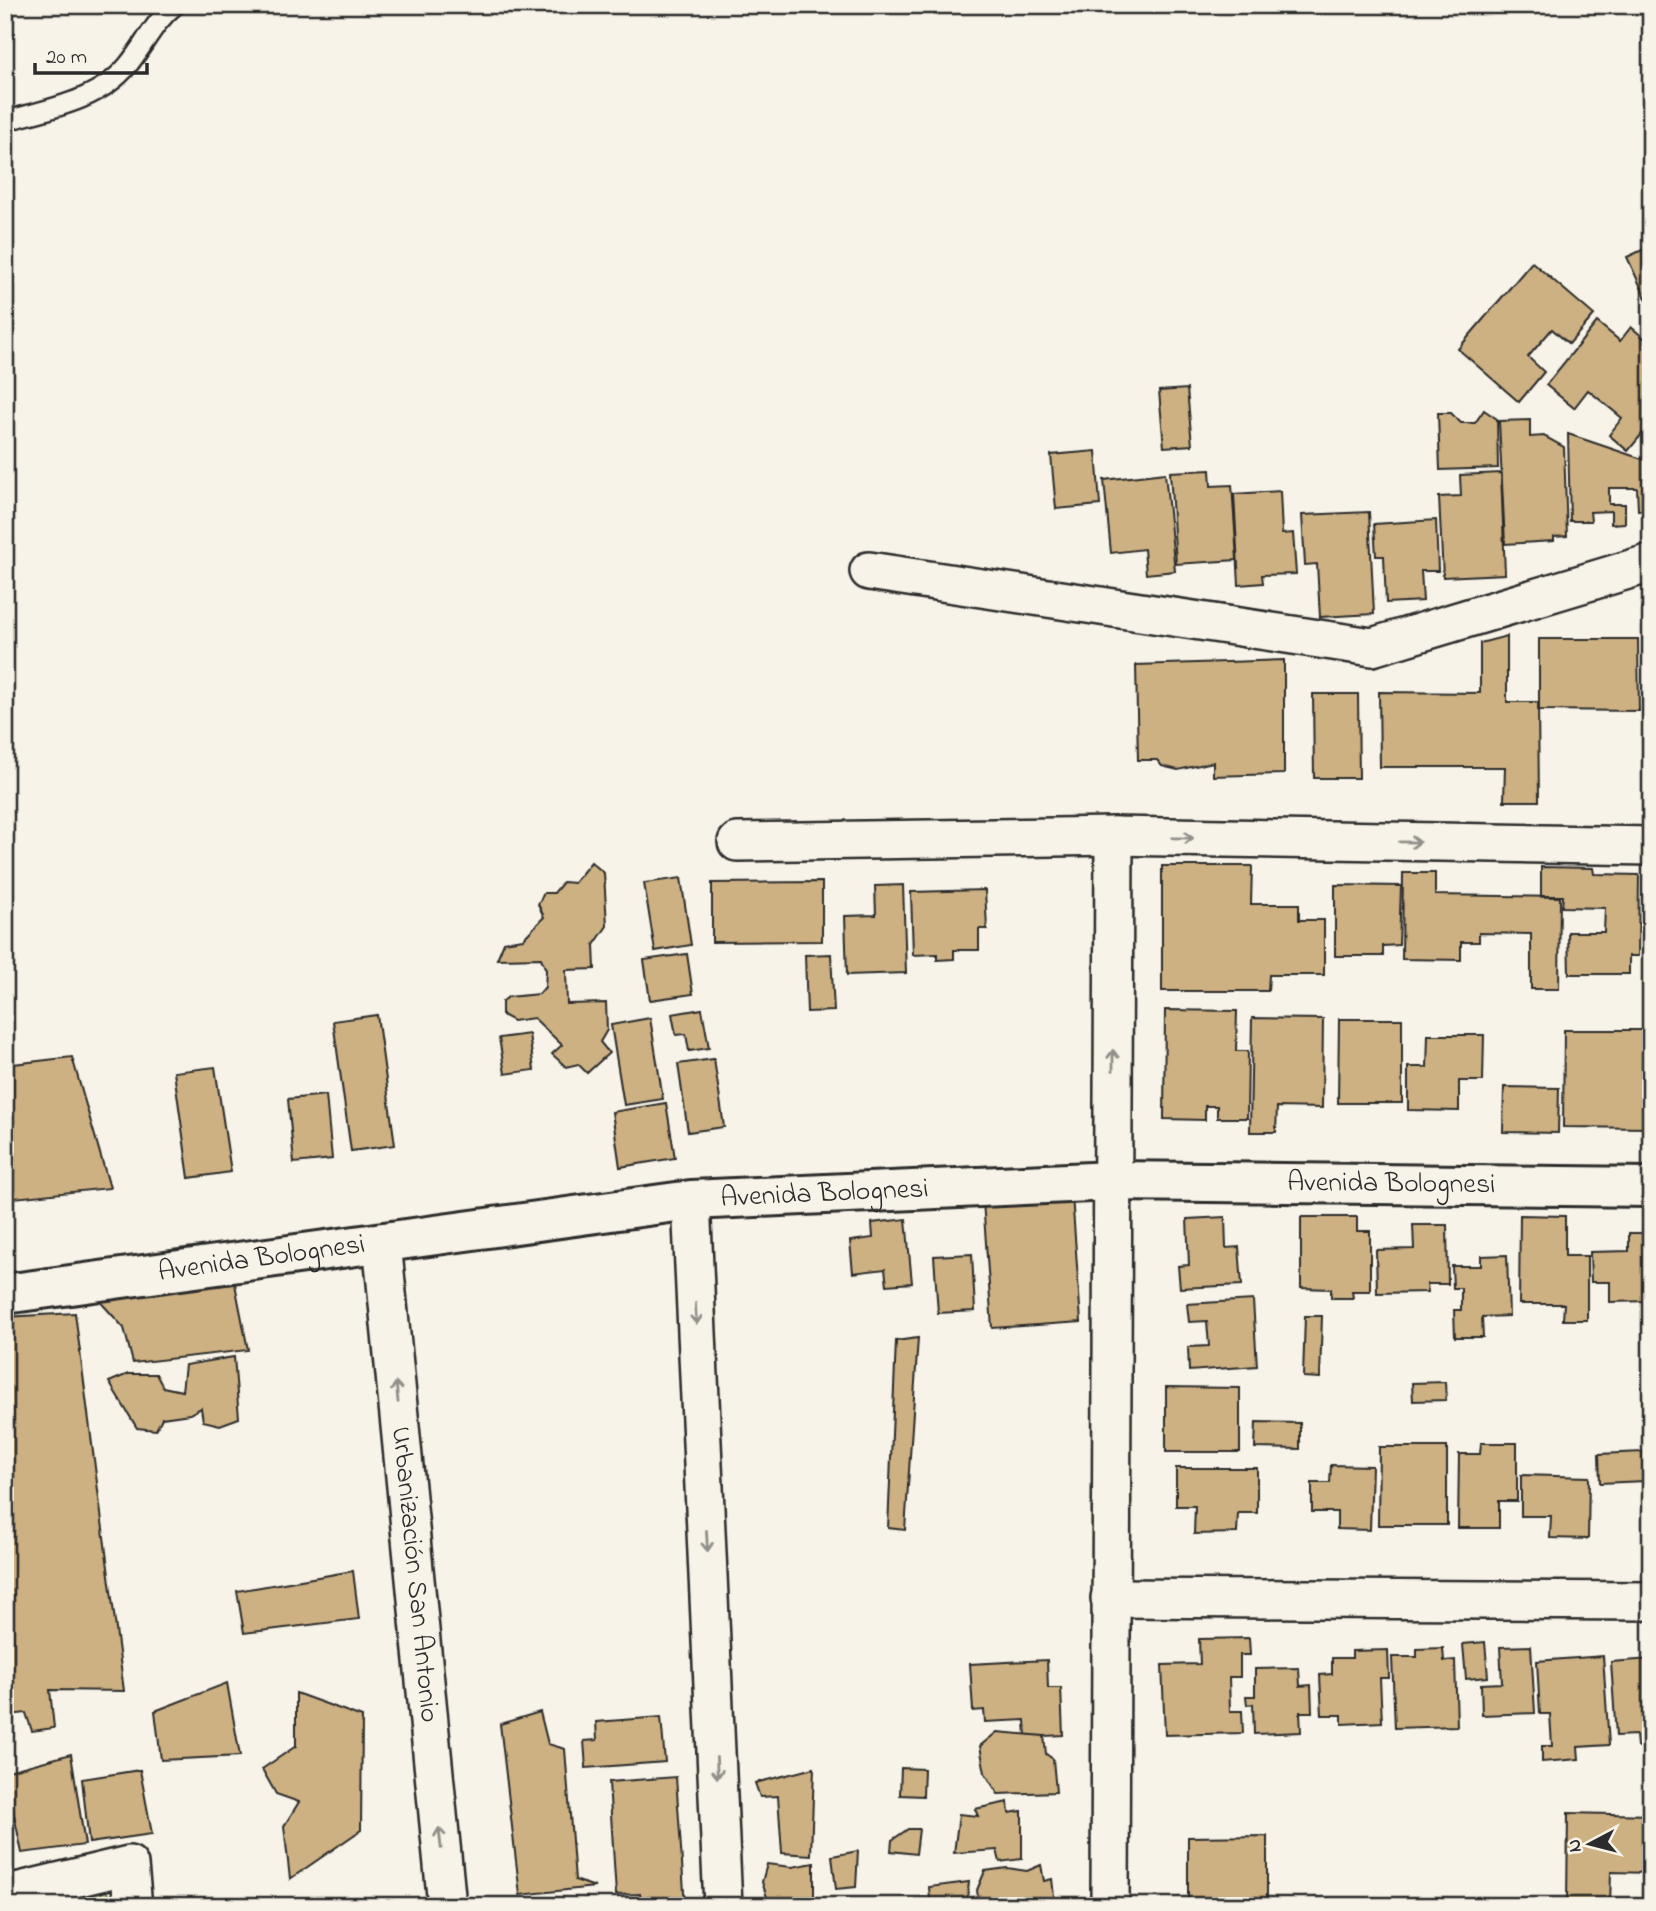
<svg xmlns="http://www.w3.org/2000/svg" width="1656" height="1911" viewBox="0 0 1656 1911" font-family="'Indie Flower',sans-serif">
  <rect width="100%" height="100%" fill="#f7f3e8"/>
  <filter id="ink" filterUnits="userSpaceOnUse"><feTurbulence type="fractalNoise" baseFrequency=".0143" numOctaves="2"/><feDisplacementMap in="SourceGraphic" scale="14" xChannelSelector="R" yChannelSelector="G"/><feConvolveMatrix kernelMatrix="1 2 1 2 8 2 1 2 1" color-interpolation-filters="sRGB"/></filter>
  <g filter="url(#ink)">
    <path fill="#cbdc90" stroke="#7b845e" stroke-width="2" d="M107 1891 109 1906H57Z"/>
    <g fill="#cdb182" stroke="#2b2b2b" stroke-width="2">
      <path d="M1651 246V309L1627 257Z"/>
      <path d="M1532 262 1594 315 1569 344 1552 329 1528 357 1544 372 1519 402 1458 349Z"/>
      <path d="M1597 322 1620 341 1631 327 1651 344V431L1646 429 1628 451 1609 435 1622 418 1588 390 1574 408 1546 385Z"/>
      <path d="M1187 389 1192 445 1164 447 1159 391Z"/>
      <path d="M1484 410 1497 419 1498 468 1440 470 1438 413H1451L1461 423H1475Z"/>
      <path d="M1530 420V437L1544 436 1564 447 1567 536 1554 537V541L1505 544 1499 421Z"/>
      <path d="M1568 434 1651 462V510H1638L1637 488H1609V504H1625V523L1611 524V511L1590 512 1591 521H1570Z"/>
      <path d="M1096 451 1100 505 1056 509 1051 455Z"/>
      <path d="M1210 470 1211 486 1232 485 1237 560 1176 564 1170 472Z"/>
      <path d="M1165 473 1175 571 1146 574 1144 549 1111 553 1104 480Z"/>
      <path d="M1501 473 1505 574 1443 577 1439 497 1461 496 1460 475Z"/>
      <path d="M1280 491 1282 534 1293 533 1296 574 1262 575 1263 583 1239 585 1234 494Z"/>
      <path d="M1369 512 1374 614 1320 617 1317 564 1305 565 1302 515Z"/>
      <path d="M1436 520 1438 571H1421L1423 601 1386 603 1384 556H1376L1374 524Z"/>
      <path d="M1507 636V702H1538L1539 801H1504L1505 767H1380L1379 692 1480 693V643Z"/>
      <path d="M1539 639H1638L1639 711 1539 710Z"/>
      <path d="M1284 660V774L1213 776V762L1178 770 1162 766 1157 760H1138L1136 665Z"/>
      <path d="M1313 694H1358L1359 778H1314Z"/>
      <path d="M591 862 604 873 607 926 594 945 595 969 566 970 567 1004 606 1003 607 1030 600 1042 609 1053 587 1073 578 1064 566 1067 552 1054 562 1045 534 1018 513 1021 502 1015V1002L508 997 539 994 545 987 546 970 541 958 497 959 504 942 523 939 544 917 538 904 544 893H554L563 882 574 883Z"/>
      <path d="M1162 866H1252L1251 904H1299V920H1324V975H1269L1268 991H1162Z"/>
      <path d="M1541 867 1593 868 1594 874 1639 875 1638 956H1629V974H1569L1568 932H1604L1605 908 1562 907 1563 896H1541Z"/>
      <path d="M1403 873H1435V895L1560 897 1559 989H1531V934L1479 933V942H1461V960L1402 959Z"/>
      <path d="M681 878 691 945 655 951 644 883Z"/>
      <path d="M822 882V941L712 942V883Z"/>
      <path d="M903 885 906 973 847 975 845 916 876 915 875 886Z"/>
      <path d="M1335 885 1401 886 1399 945 1383 946V956H1335Z"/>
      <path d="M985 890 987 929H979V950H954V959L937 960V954L913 955 911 892Z"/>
      <path d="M687 954 693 994 650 1000 644 960Z"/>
      <path d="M831 954 834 1011 807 1012 805 955Z"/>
      <path d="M702 1009 709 1048 689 1051 686 1034 676 1035 672 1014Z"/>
      <path d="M1165 1010 1237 1011 1236 1051H1248L1247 1118H1217V1106H1205V1120L1164 1119Z"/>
      <path d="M377 1015 395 1145 351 1151 333 1021Z"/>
      <path d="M650 1018 663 1099 624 1105 611 1025Z"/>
      <path d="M1252 1018 1323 1019 1322 1108 1277 1107 1276 1132H1250Z"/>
      <path d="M1339 1019H1402V1103H1338Z"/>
      <path d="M1564 1030H1649V1128L1563 1127Z"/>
      <path d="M529 1034 534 1070 505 1074 499 1038Z"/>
      <path d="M1428 1035H1484L1483 1081H1459V1111L1408 1110V1067H1427Z"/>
      <path d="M72 1057 110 1188 5 1199V1065Z"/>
      <path d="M714 1059 724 1127 688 1132 678 1064Z"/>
      <path d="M215 1067 231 1172 189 1178 174 1072Z"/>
      <path d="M1504 1087 1559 1088 1558 1133 1503 1132Z"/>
      <path d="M326 1095 332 1159 294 1163 288 1099Z"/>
      <path d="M666 1103 675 1158 620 1167 612 1112Z"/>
      <path d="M1072 1195 1081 1322 992 1328 983 1201Z"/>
      <path d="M1520 1215 1565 1216V1256H1587V1320H1563L1564 1304H1519Z"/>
      <path d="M1225 1217 1226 1248 1239 1247 1242 1285 1180 1288 1178 1266 1189 1265 1187 1219Z"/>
      <path d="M1301 1217H1357V1231H1370V1291H1352L1353 1298H1331V1289L1301 1288Z"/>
      <path d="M906 1219 912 1283 887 1285 885 1269 853 1273 850 1241 873 1238 872 1223Z"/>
      <path d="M1413 1225H1447L1448 1284H1427L1428 1292 1377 1293 1376 1250 1414 1249Z"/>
      <path d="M1629 1233H1651L1650 1301 1610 1302V1282H1591L1590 1252 1629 1251Z"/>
      <path d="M972 1254 975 1311 938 1313 934 1256Z"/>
      <path d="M1507 1255 1509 1316 1482 1317 1483 1337H1455L1454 1310H1461V1288H1453L1452 1266H1481V1256Z"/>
      <path d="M235 1284 248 1350 133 1363 124 1328 96 1297Z"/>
      <path d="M1253 1300 1257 1366 1189 1371 1188 1347 1209 1346 1207 1321 1189 1322 1187 1304Z"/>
      <path d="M75 1313 124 1691 50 1690 54 1728 32 1731 26 1713 10 1715 5 1695V1317Z"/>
      <path d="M1305 1316H1322L1320 1378 1303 1377Z"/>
      <path d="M918 1338 905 1530 888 1528 896 1341Z"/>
      <path d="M234 1357 239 1418 220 1425 203 1421 201 1408 190 1414 162 1418 156 1430 137 1428 109 1382 128 1374H156L163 1387 182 1391 185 1365Z"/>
      <path d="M1445 1382 1446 1400 1413 1401 1412 1383Z"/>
      <path d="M1166 1387 1240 1388V1452H1166Z"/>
      <path d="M1256 1422 1300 1423V1449L1255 1448Z"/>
      <path d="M1481 1443H1517V1501H1499V1528H1458L1459 1454H1480Z"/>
      <path d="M1379 1447H1447V1525H1378Z"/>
      <path d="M1643 1452 1645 1481 1600 1483 1599 1454Z"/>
      <path d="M1331 1465 1372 1466 1370 1530 1337 1529V1512H1312V1483H1330Z"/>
      <path d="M1176 1468H1257V1513H1238L1237 1533 1194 1534 1195 1506H1176Z"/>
      <path d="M1521 1475 1589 1477 1588 1539 1550 1538 1551 1516H1521Z"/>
      <path d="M353 1571 359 1619 244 1633 237 1591Z"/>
      <path d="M1249 1638 1250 1655H1240V1677H1229L1230 1711H1242L1243 1733 1165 1735 1162 1665 1200 1664 1199 1639Z"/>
      <path d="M1485 1642 1488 1677 1466 1679 1463 1644Z"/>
      <path d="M1531 1646 1535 1713 1482 1715 1481 1684 1502 1683 1500 1647Z"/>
      <path d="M1443 1648 1444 1661 1455 1660 1457 1726 1395 1728 1392 1657H1417V1649Z"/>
      <path d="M1388 1650 1389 1678H1380L1382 1722 1342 1724V1715H1322L1320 1675 1332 1674V1658H1352V1651Z"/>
      <path d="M1603 1656 1609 1745 1578 1747 1579 1759 1542 1762V1746H1552L1550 1714H1540L1537 1661Z"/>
      <path d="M1651 1659V1746L1637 1747 1636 1735 1616 1736 1611 1662Z"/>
      <path d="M1047 1660 1048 1688H1061L1063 1735 1026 1737 1025 1720 985 1722 984 1710 973 1711 970 1664Z"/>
      <path d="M1299 1668 1300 1686 1311 1685 1312 1712H1300L1301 1732 1254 1734 1253 1704 1247 1705 1246 1696H1255V1669Z"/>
      <path d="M227 1683 240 1756 161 1760 155 1711Z"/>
      <path d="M296 1693 362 1717 361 1830 290 1879 284 1826 299 1802 276 1794 262 1769 296 1746Z"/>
      <path d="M540 1712 548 1744 565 1749 575 1880 595 1887 520 1895 500 1724Z"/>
      <path d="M661 1717 665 1762 586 1768 584 1741 597 1740 596 1722Z"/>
      <path d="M997 1732 1044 1736 1046 1754 1053 1759 1056 1792 998 1794 985 1773 980 1746Z"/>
      <path d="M71 1754 85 1845 22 1853 5 1772Z"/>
      <path d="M814 1768 811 1855 782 1853 778 1796 760 1797 755 1783Z"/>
      <path d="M901 1768 924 1769 923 1796 900 1795Z"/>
      <path d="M140 1770 152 1834 89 1843 82 1779Z"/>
      <path d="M676 1777 685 1906H642L640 1894 616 1895 609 1782Z"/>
      <path d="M1008 1802 1009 1813 1022 1811V1859L1000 1862 997 1850 954 1853 959 1814 978 1816 975 1809Z"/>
      <path d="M1568 1813 1651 1815V1873L1611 1872 1610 1905 1567 1903Z"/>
      <path d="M908 1829H919L916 1854 891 1851 892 1840Z"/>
      <path d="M1267 1836V1906H1188V1837Z"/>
      <path d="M858 1851 856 1887 836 1889 832 1856Z"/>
      <path d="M814 1863V1906H770L762 1882 767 1864 792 1867Z"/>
      <path d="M1041 1865 1044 1881 1052 1879 1055 1905 1016 1902 979 1906 977 1890 985 1871 1007 1868 1027 1871Z"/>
      <path d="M969 1882 966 1906H918L919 1900 930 1899 929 1887Z"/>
    </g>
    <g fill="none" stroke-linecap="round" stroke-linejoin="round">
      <defs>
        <path id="lane" d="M5 121C48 109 99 101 128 65 145 44 154 22 175 5"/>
        <g id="street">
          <path d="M869 571 1372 647 1651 563"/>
          <path d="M737 842 1114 836 1651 846"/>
          <path d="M691 1200 723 1906"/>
          <path id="s1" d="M382 1242 447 1906"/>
          <path d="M1110 1598 1651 1601"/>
          <path d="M12 1893 129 1865 133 1906"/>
          <path d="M1110 1906 1114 836"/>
        </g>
        <g id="secondary">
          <path id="s2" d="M5 1294 691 1200 1112 1181 1651 1187"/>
        </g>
      </defs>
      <use href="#lane" stroke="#2b2b2b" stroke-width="23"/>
      <use href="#street" stroke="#2b2b2b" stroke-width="42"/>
      <use href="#secondary" stroke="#2b2b2b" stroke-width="44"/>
      <use href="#lane" stroke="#f7f3e8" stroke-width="18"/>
      <use href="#street" stroke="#f7f3e8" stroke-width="37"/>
      <use href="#secondary" stroke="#f7f3e8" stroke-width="38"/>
    </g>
    <defs><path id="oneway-shaft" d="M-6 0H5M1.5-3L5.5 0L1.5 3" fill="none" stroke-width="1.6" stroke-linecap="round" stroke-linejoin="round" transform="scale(1.75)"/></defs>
    <g stroke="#918f8a">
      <use href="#oneway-shaft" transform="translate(1183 838) rotate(1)"/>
      <use href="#oneway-shaft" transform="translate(1410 842) rotate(1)"/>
      <use href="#oneway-shaft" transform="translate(1113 1060) rotate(-90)"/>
      <use href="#oneway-shaft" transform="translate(696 1314) rotate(87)"/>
      <use href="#oneway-shaft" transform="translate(397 1392) rotate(-96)"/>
      <use href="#oneway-shaft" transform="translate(707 1541) rotate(87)"/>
      <use href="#oneway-shaft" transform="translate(717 1768) rotate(87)"/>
      <use href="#oneway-shaft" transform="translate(440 1838) rotate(-96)"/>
    </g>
  </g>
  <g text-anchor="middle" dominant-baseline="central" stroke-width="5" stroke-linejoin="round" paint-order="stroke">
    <g font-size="28" fill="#2b2b2b" stroke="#f7f3e8">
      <text stroke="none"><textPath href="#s2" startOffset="1393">Avenida Bolognesi</textPath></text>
      <text stroke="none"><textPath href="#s2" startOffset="826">Avenida Bolognesi</textPath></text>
      <text stroke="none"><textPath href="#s2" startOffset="259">Avenida Bolognesi</textPath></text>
      <text stroke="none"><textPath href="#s1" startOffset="334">Urbanización San Antonio</textPath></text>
    </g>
  </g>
  <rect width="1656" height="1911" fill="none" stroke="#f7f3e8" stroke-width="28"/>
  <rect x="14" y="14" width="1628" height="1883" fill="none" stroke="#2b2b2b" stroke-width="2.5" filter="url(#ink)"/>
  <g transform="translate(1590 1844) rotate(263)" stroke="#f7f3e8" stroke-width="5" paint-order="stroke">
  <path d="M0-5L12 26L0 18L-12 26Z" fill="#2b2b2b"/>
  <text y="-10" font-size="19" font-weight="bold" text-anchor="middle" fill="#2b2b2b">N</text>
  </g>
  <path d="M35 63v10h112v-10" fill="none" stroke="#2b2b2b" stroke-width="3.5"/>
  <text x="46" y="63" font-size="21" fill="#2b2b2b" stroke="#f7f3e8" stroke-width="5" paint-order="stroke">20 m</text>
</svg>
